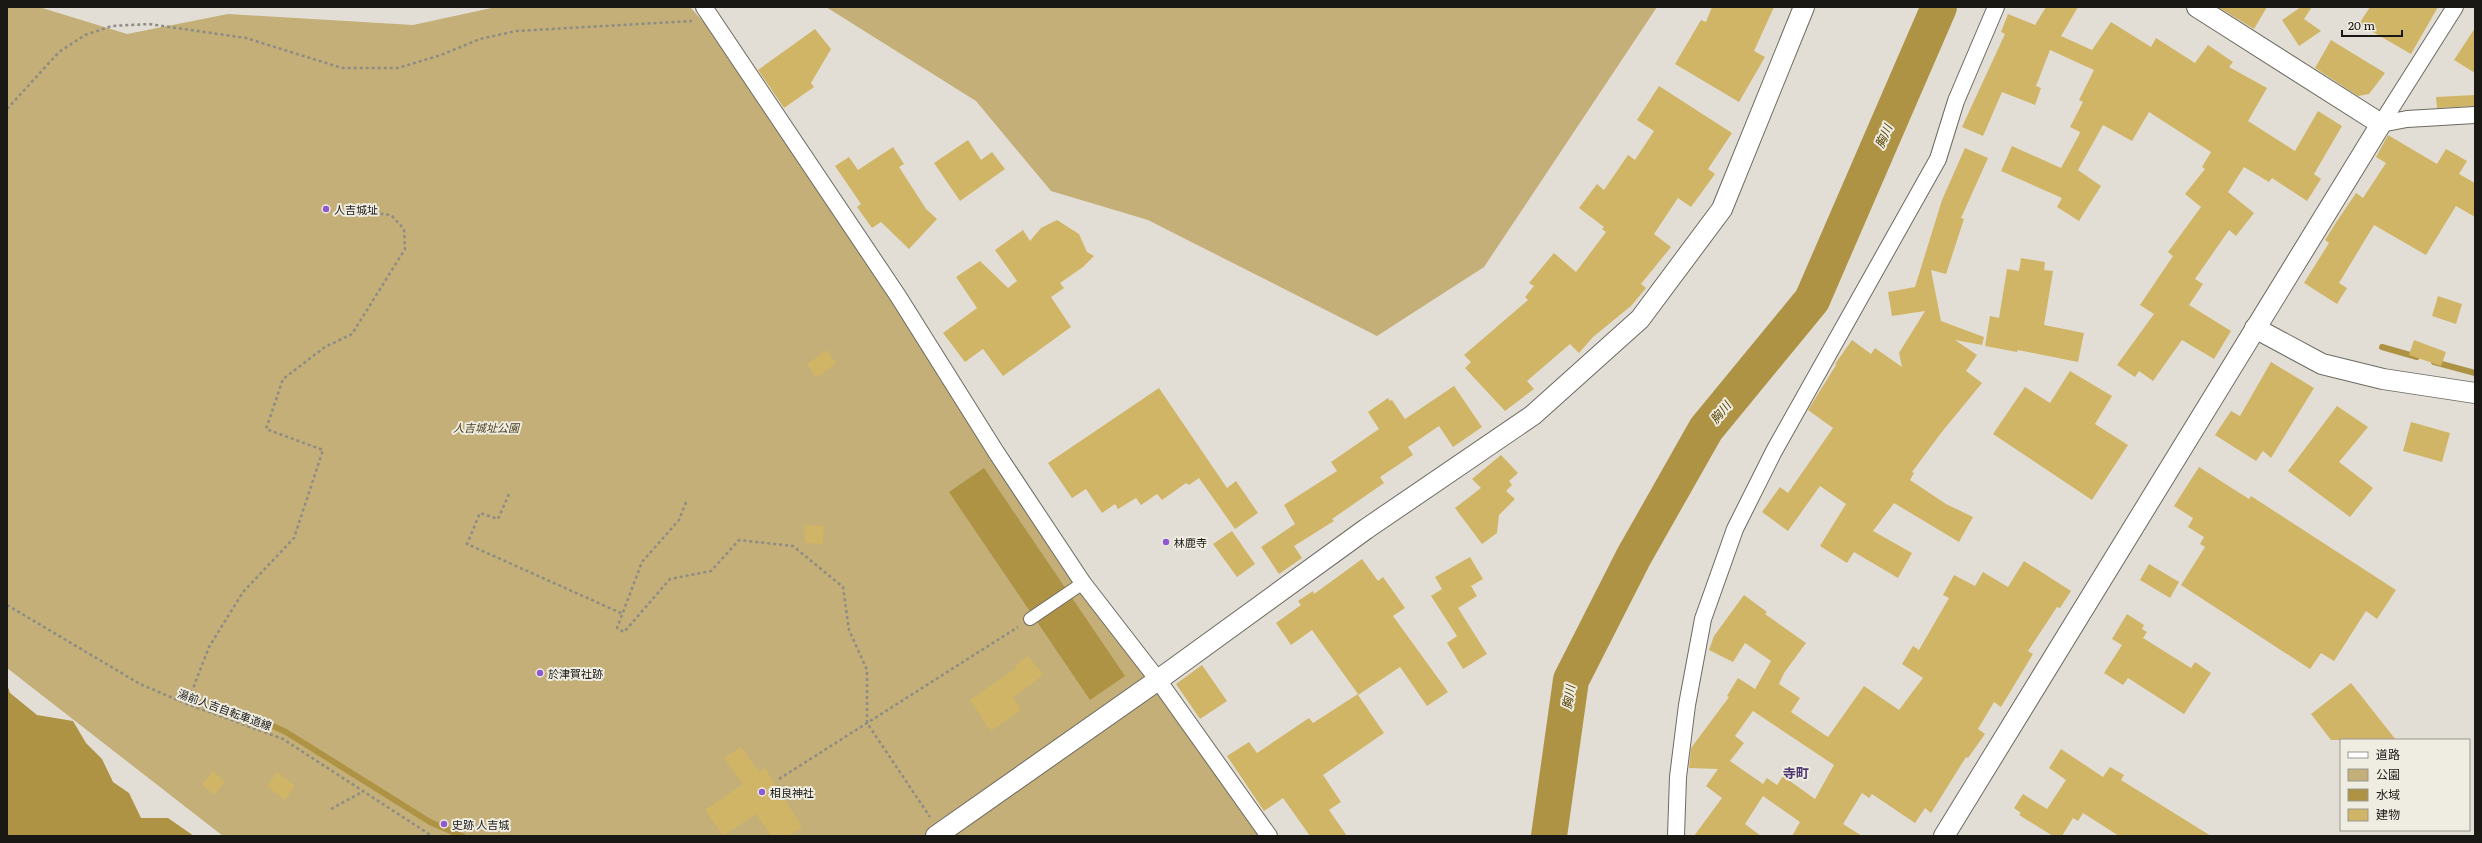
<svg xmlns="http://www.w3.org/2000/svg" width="2482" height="843" viewBox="0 0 2482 843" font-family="Literata,'Noto Sans JP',serif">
  <rect width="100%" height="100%" fill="#e2ded5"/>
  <g fill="#c3af77">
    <path d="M7 7H39L127 34 228 14 413 25 496 7H690L711 30 1262 836H223L7 668Z"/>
    <path d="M826 7H1657L1484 267 1377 336 1148 220 1051 191 976 101Z"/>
  </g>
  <g fill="#af9344">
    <path d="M984 468 1125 676 1090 700 949 492Z"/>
    <path d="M7 684 10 693 37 715 73 721 86 743 102 759 113 782 129 793 141 818H168L194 836H7Z"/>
  </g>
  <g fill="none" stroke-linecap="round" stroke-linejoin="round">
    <g stroke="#af9344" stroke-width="6">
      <path d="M2382 347 2417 357"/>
      <path d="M2434 362 2475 373"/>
      <path d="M197 701 249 715 286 732 430 822 462 836"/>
    </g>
    <path stroke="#af9344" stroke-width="36" d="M1549 836 1571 680 1634 556 1706 429 1812 300 1939 7"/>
  </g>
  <g fill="#d1b566" fill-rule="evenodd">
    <path d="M1712 7H1774L1754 51 1765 57 1739 102 1675 64 1701 20 1706 22Z"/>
    <path d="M2046 7H2078L2061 36 2092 50 2111 22 2151 47 2156 38 2195 63 2208 45 2233 62 2229 67 2267 88 2248 121 2295 151 2318 111 2342 126 2314 174 2321 179 2307 201 2272 178 2269 182 2244 167 2228 192 2254 213 2236 236 2229 230 2195 279 2203 284 2189 305 2231 331 2214 359 2182 340 2153 381 2139 371 2135 377 2117 365 2154 314 2140 305 2173 256 2168 252 2201 207 2185 194 2205 169 2202 167 2211 152 2149 112 2132 141 2103 125 2078 170 2101 186 2079 221 2057 207 2062 198 2001 171 2012 146 2061 168 2079 135 2080 132 2070 127 2083 102 2079 100 2094 70 2050 50 2036 86 2041 88 2035 105 2002 92 1983 136 1962 127 2005 34 2001 32 2008 14 2035 25Z"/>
    <path d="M2218 7H2267L2254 29Z"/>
    <path d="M2301 7H2312L2304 19 2321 31 2299 46 2282 20Z"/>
    <path d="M2370 7H2438L2411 54 2359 24Z"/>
    <path d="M2475 28V73L2454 60Z"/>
    <path d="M815 29 831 49 811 83 814 87 784 108 758 70Z"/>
    <path d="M2331 40 2385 73 2369 94 2358 96 2315 68Z"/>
    <path d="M1659 86 1732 133 1708 169 1715 174 1691 207 1678 198 1654 234 1671 247 1641 284 1646 288 1631 306 1593 337 1579 353 1570 344 1527 381 1534 389 1505 411 1465 368 1471 362 1464 355 1528 300 1525 297 1534 286 1529 283 1554 253 1576 272 1606 232 1602 229 1604 227 1579 208 1597 184 1604 190 1628 155 1635 160 1654 131 1637 120Z"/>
    <path d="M2475 95V106L2437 108 2436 97Z"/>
    <path d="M2388 135 2437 164 2446 149 2467 161 2459 174 2475 183V217L2456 206 2426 255 2374 225 2339 283 2347 288 2337 304 2304 283 2329 243 2325 240 2337 221 2356 193 2363 198 2386 163 2376 157Z"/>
    <path d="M968 140 981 160 992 152 1005 169 960 201 934 163Z"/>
    <path d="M893 147 904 164 899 167 926 209 937 219 909 249 881 222 872 228 857 207 861 204 835 166 849 157 858 170Z"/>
    <path d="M1965 148 1988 158 1961 218 1964 219 1946 274 1931 270 1941 321 1984 337 1982 345 1955 340 1977 355 1966 371 1982 383 1941 433 1912 472 1914 473 1910 480 1946 504 1973 517 1959 542 1894 503 1873 531 1912 553 1898 578 1854 552 1847 563 1820 546 1846 504 1820 486 1788 531 1762 512 1780 487 1788 493 1833 428 1808 410 1836 365 1835 364 1852 340 1871 354 1875 348 1902 367 1899 353 1925 311 1892 316 1888 292 1915 287 1942 200Z"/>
    <path d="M1057 220 1079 234 1087 252 1094 256 1083 267 1060 283 1064 288 1051 297 1071 327 1003 376 983 349 965 362 943 333 977 308 956 277 980 261 1008 288 1017 281 995 250 1023 230 1030 241 1041 228Z"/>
    <path d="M2021 258 2045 262 2044 270 2053 271 2044 325 2084 333 2078 362 2018 350 2017 352 1985 346 1990 316 1999 318 2007 269 2019 271Z"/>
    <path d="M2438 296 2462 304 2456 324 2432 316Z"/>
    <path d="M2414 340 2446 352 2441 366 2409 355Z"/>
    <path d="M827 350 836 363 816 378 807 364Z"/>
    <path d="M2271 362 2314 388 2271 458 2263 451 2256 461 2215 435 2231 411 2240 416Z"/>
    <path d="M2070 371 2112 396 2095 424 2128 445 2092 500 1993 434 2025 387 2050 403Z"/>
    <path d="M1454 386 1482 427 1453 447 1439 426 1408 447 1413 455 1380 477 1384 483 1332 519 1334 521 1294 546 1302 558 1279 574 1261 547 1295 524 1284 505 1337 471 1331 462 1379 429 1368 412 1388 398 1390 401 1392 400 1405 419Z"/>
    <path d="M1159 388 1227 488 1236 481 1258 513 1235 529 1199 478 1189 485 1186 483 1162 500 1157 494 1141 505 1136 498 1118 509 1115 504 1102 513 1086 489 1072 498 1048 463Z"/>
    <path d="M2337 406 2368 427 2339 462 2373 488 2350 517 2288 471Z"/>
    <path d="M2411 422 2450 433 2442 462 2403 451Z"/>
    <path d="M1501 455 1518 473 1509 481 1512 485 1506 491 1515 499 1499 515 1497 533 1482 544 1455 508 1481 488 1472 479Z"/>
    <path d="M2199 467 2249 499 2251 496 2396 590 2377 619 2366 611 2334 661 2321 653 2310 669 2181 585 2205 547 2200 544 2204 537 2188 527 2193 518 2174 506Z"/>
    <path d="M805 525 824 526 823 544 805 543Z"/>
    <path d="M1232 531 1255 564 1237 577 1213 544Z"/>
    <path d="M1470 557 1483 579 1471 586 1477 596 1458 608 1487 654 1463 669 1447 643 1457 636 1431 596 1442 589 1435 577Z"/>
    <path d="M1362 559 1378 581 1383 577 1405 608 1393 616 1448 692 1427 706 1400 667 1358 695 1384 733 1323 775 1341 802 1329 810 1347 836H1310L1283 798 1264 811 1227 756 1249 742 1257 753 1309 718 1313 723 1358 694 1312 630 1291 645 1276 623 1301 605 1298 601 1313 591 1314 594Z"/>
    <path d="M2024 561 2071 591 2060 608 2057 607 2028 651 2033 654 2001 707 1994 702 1978 729 1985 734 1968 758 1966 757 1931 813 1925 808 1915 823 1872 794 1869 798 1862 793 1843 824 1862 836H1792L1800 822 1763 796 1745 824 1761 836H1694L1722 798 1706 786 1718 769 1689 768 1691 748 1729 697 1727 696 1738 678 1755 689 1771 661 1745 643 1733 662 1709 650 1714 636 1744 595 1767 612 1765 614 1806 643 1784 673 1779 684 1800 698 1791 712 1828 737 1864 686 1899 710 1923 678 1902 664 1913 646 1919 650 1949 598 1943 595 1954 575 1975 586 1983 572 2008 587ZM1753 711 1834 765 1815 799 1783 776 1777 785 1767 778 1763 784 1730 761 1744 743 1735 736Z"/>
    <path d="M2149 564 2179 582 2170 598 2140 580Z"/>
    <path d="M2127 614 2144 625 2142 629 2147 632 2143 638 2191 668 2195 662 2211 673 2184 714 2128 678 2123 685 2104 673 2122 645 2112 639Z"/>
    <path d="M1028 656 1043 675 1013 698 1021 710 991 731 970 700 1016 668 1015 666Z"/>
    <path d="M1202 665 1227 701 1200 719 1176 684Z"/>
    <path d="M2351 683 2396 740H2331L2311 714Z"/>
    <path d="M741 747 759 772 765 768 802 827 789 836H771L756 814 723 836 705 810 743 784 724 758Z"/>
    <path d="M2061 749 2103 777 2110 767 2124 775 2121 780 2211 836H2119L2083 813 2078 821 2073 818 2062 836H2053L2019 815 2021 813 2014 808 2023 794 2047 809 2066 780 2049 768Z"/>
    <path d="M213 771 225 782 214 795 202 784Z"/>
    <path d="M277 772 295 786 285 800 267 786Z"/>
  </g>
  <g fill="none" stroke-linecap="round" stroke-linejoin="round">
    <defs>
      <path id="pedestrian" d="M1030 619 1083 583"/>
      <g id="minor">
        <path d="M704 7 898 296 996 452 1083 583 1158 680 1269 836"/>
        <path d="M2381 124 2455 7"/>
        <path d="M2381 124 2407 119 2475 115"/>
        <path d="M1676 836 1678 777 1687 705 1703 619 1735 529 1774 451 1938 159 1956 101 1996 7"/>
      </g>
      <g id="tertiary">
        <path d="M2255 328 2322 364 2383 379 2475 393"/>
        <path d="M936 836 1158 680 1366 529 1533 415 1640 319 1722 209 1804 7"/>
        <path d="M1944 836 2381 124 2197 7"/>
      </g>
    </defs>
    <use href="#pedestrian" stroke="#6d6a61" stroke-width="14"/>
    <use href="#minor" stroke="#6d6a61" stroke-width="18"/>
    <use href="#tertiary" stroke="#6d6a61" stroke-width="22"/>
    <g stroke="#8e8c85" stroke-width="2.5" stroke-dasharray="3 3" stroke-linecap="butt">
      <path d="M7 109 59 52 85 35 112 26 149 24 246 38 342 68H398L441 55 480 39 516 31 692 21"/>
      <path d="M509 494 498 519 480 513 467 544 623 614"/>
      <path d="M686 502 679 520 642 562 617 628 624 632 670 579 711 571 739 540 793 546 843 587 849 630 867 670V723L930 817"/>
      <path d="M7 605 140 684 187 704 283 739 432 836"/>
      <path d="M187 704 209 647 243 592 294 538 323 450 266 429 283 379 325 347 352 334 405 249 404 229 391 215 366 212"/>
      <path d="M779 779 1018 627"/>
      <path d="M331 809 364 791"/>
    </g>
    <use href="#pedestrian" stroke="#fff" stroke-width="12"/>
    <use href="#minor" stroke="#fff" stroke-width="16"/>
    <use href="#tertiary" stroke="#fff" stroke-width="20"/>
  </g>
  <g fill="#8d5ad2" stroke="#efece2" stroke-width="1.5">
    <circle cx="326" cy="209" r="4"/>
    <circle cx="1166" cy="542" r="4"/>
    <circle cx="540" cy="673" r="4"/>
    <circle cx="762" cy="792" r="4"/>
    <circle cx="444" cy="824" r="4"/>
  </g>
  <g text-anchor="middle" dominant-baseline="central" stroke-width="4" stroke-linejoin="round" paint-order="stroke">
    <g font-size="11" fill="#191815" stroke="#efece2" text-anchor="start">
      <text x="334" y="209">人吉城址</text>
      <text x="1174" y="542">林鹿寺</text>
      <text x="548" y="673">於津賀社跡</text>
      <text x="770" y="792">相良神社</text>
      <text x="452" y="824">史跡 人吉城</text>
    </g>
    <g font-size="11" font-style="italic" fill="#4c401d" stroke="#efece2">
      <text x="486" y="427">人吉城址公園</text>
    </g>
    <g font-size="11" fill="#191815" stroke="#efece2">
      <text transform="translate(225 709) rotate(20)">湯前人吉自転車道線</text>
    </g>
    <g font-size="12" font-style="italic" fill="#564300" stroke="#efece2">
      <text transform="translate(1883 136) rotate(-66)">胸川</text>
      <text transform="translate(1720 412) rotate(-51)">胸川</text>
      <text transform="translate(1568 697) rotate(-81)">胸川</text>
    </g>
    <g font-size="13" font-weight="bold" fill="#4f3773" stroke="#efece2">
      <text x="1796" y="772">寺町</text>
    </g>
  </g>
  <rect width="2482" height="843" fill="none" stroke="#191815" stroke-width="16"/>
  <rect x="2340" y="739" width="130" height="92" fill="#efece2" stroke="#999790"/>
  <rect x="2348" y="752" width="20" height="6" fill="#ffffff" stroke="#999790"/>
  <text x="2376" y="759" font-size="12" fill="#191815">道路</text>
  <rect x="2348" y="769" width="20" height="12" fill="#c3af77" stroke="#999790"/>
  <text x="2376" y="779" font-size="12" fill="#191815">公園</text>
  <rect x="2348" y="789" width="20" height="12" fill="#af9344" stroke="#999790"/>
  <text x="2376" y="799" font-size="12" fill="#191815">水域</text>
  <rect x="2348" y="809" width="20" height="12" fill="#d1b566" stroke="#999790"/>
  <text x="2376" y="819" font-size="12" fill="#191815">建物</text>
  <path d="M2342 30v6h60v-6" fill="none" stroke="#191815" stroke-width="2"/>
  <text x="2348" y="30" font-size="12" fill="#191815" stroke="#efece2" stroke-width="3" paint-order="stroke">20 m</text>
</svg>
